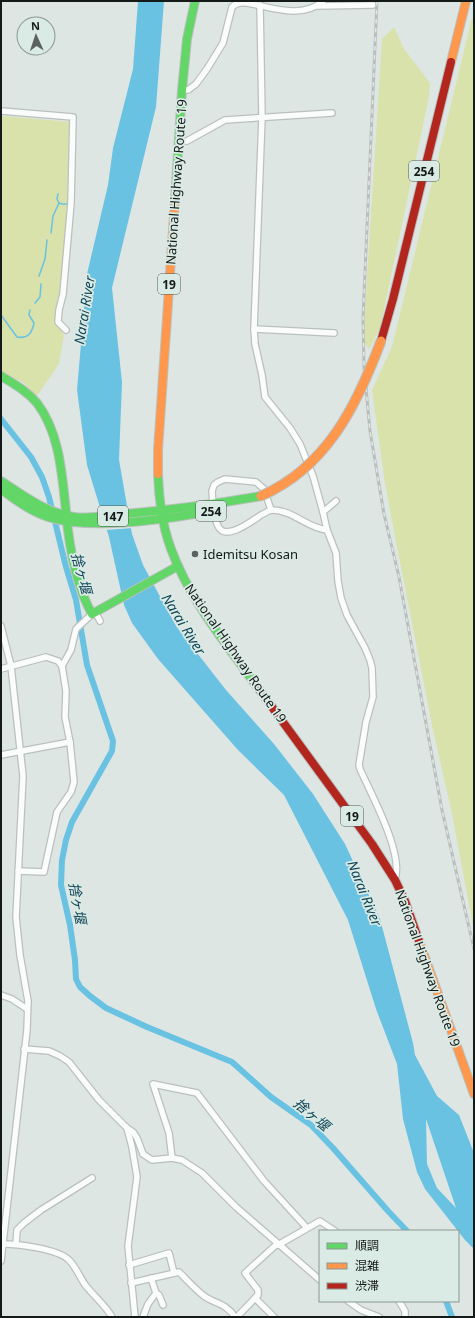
<svg xmlns="http://www.w3.org/2000/svg" width="475" height="1318" viewBox="0 0 475 1318" font-family="'Noto Sans','Noto Sans JP',sans-serif">
  <rect width="100%" height="100%" fill="#dee6e3"/>
  <g fill="#d8e2aa">
    <path d="M474 17V931L451 809 433 730 392 521 384 477 372 390 392 347 472 18Z"/>
    <path d="M394 27 404 49 430 83 429 97 380 328 369 349 363 341 382 39Z"/>
    <path d="M1 116 71 122 69 155 70 197 63 288 56 309 55 316 57 324 64 335 59 364 37 396 24 383 1 371Z"/>
  </g>
  <path fill="#6ac2e3" fill-rule="evenodd" d="M138 1H164L156 107 112 288 122 382 119 460 132 534 143 565 176 626 226 690 274 744 313 794 345 844 380 919 413 1043 415 1055 437 1096 459 1115 474 1153V1249L465 1240 425 1189 417 1172 403 1119 397 1064 376 1009 348 920 284 795 238 750 158 659 132 623 124 605 109 537 87 465 77 390 87 274 108 185 113 148 133 69ZM426 1119 456 1208 437 1188 427 1164Z"/>
  <path fill="#dee6e3" d="M129 507 133 528 105 530 98 509Z"/>
  <g fill="none" stroke-linecap="round" stroke-linejoin="round">
    <g stroke="#6ac2e3" stroke-width="1.5">
      <path d="M58 194 57 199 59 203"/>
      <path d="M51 233 53 216 59 203 62 204H67"/>
      <path d="M39 276 45 259 47 240"/>
      <path d="M35 303 40 297 41 284"/>
      <path d="M1 315 17 337C28 339 32 333 34 323L29 315 30 310"/>
    </g>
    <g stroke="#6ac2e3" stroke-width="6">
      <path d="M1 419 31 457 42 477 49 497 66 567 76 600 87 665 113 741 112 751 72 822 66 840 62 860 61 885 70 925 75 960 76 979 80 987 90 996 106 1008 147 1027 232 1062 271 1097 311 1125 333 1148 388 1211 407 1231"/>
      <path d="M446 1301 452 1317"/>
    </g>
    <defs>
      <g id="street">
        <path d="M260 5 262 117 254 329 255 344 262 375 265 397 290 428 300 444 313 476 323 512 327 530 336 553 338 581 341 598 347 615 365 648 370 660 372 668 373 697 366 722 359 765 360 769C371 794 404 854 395 879"/>
        <path d="M317 6 373 5"/>
        <path d="M182 90H188L196 84 207 69 223 43 232 7C236 3 241 2 247 3 272 7 301 20 323 1"/>
        <path d="M1 111 73 117 71 203 63 294 59 310 58 322 66 330"/>
        <path d="M179 142 187 141 225 120 332 113"/>
        <path d="M254 329 334 333"/>
        <path d="M213 505 212 491 214 485 218 482 225 479 256 482 264 489 271 510"/>
        <path d="M215 511C215 516 216 522 218 526 225 542 252 521 261 515 264 514 269 510 272 510 293 510 307 528 327 530"/>
        <path d="M323 512 336 501"/>
        <path d="M95 612 100 621"/>
        <path d="M1 626 11 666 23 776 16 917 20 955 28 1001 27 1030 1 1261"/>
        <path d="M62 666 71 650 76 629 92 614"/>
        <path d="M1 669 46 657 58 661 62 666 66 691 65 717 70 742 74 782 71 792 57 812 44 872 18 871"/>
        <path d="M1 755 70 742"/>
        <path d="M1 995 12 999 27 1009"/>
        <path d="M24 1049 49 1051 60 1056 69 1062 99 1100 127 1128 133 1132 137 1138 143 1154 152 1160 172 1158 182 1160 202 1173 236 1207 320 1280"/>
        <path d="M127 1128 132 1147 137 1177 128 1246 135 1317"/>
        <path d="M172 1158 169 1133 153 1084 197 1093 264 1181 307 1228"/>
        <path d="M3 1244C19 1244 58 1249 69 1260 76 1267 80 1278 86 1286 95 1297 105 1305 112 1317"/>
        <path d="M16 1244 17 1230 24 1223 41 1210 92 1178"/>
        <path d="M278 1245 320 1221 335 1231"/>
        <path d="M129 1265 169 1253 174 1273"/>
        <path d="M131 1283 179 1272C187 1280 195 1289 204 1296 215 1304 226 1303 235 1317"/>
        <path d="M156 1293 159 1295 163 1305"/>
        <path d="M255 1298 274 1317"/>
        <path d="M348 1301 361 1310 379 1317"/>
        <path d="M399 1301 405 1311V1317"/>
        <path d="M143 1317 148 1304 156 1293 151 1278"/>
        <path d="M237 1317 258 1295V1290L245 1273 277 1244"/>
      </g>
      <g id="fast">
        <path d="M175 200 182 90 187 39 195 1"/>
        <path d="M1 376C14 384 27 391 37 403 60 433 62 476 66 511 69 546 75 584 92 614L178 566"/>
        <path d="M158 474C159 500 162 525 171 549 189 598 223 640 253 681"/>
        <path d="M1 481C24 496 46 513 74 517 90 519 109 516 125 514 171 510 216 504 261 496"/>
        <path d="M1 489C16 501 30 511 48 517 90 530 158 520 201 513"/>
      </g>
      <g id="slow">
        <path d="M451 62 466 1"/>
        <path d="M158 474V450L175 200"/>
        <path d="M419 941 474 1094"/>
      </g>
      <g id="jam">
        <path d="M381 341 393 299 451 62"/>
        <path d="M253 681 372 844 395 880 405 901 419 941"/>
      </g>
    </defs>
    <use href="#street" stroke="#bac0be" stroke-width="8"/>
    <use href="#fast" stroke="#bac0be" stroke-width="10"/>
    <use href="#slow" stroke="#bac0be" stroke-width="10"/>
    <use href="#jam" stroke="#bac0be" stroke-width="10"/>
    <use href="#street" stroke="#fafbfb" stroke-width="5.5"/>
    <use href="#fast" stroke="#63d668" stroke-width="8"/>
    <use href="#slow" stroke="#ff974d" stroke-width="8"/>
    <use href="#jam" stroke="#b3261e" stroke-width="8"/>
    <defs>
      <path id="rail" d="M377 1 363 318 364 367 370 431 384 514 399 577 442 810 474 949"/>
    </defs>
    <use href="#rail" stroke="#bbbdbd" stroke-width="3"/>
    <use href="#rail" stroke="#daeae4" stroke-width="1.5" stroke-dasharray="4.5" stroke-linecap="butt"/>
    <defs>
      <path id="slow-bridge" d="M261 496C327 467 357 405 381 341"/>
    </defs>
    <use href="#slow-bridge" stroke="#bbc0be" stroke-width="11" stroke-linecap="butt"/>
    <use href="#slow-bridge" stroke="#ff974d" stroke-width="9"/>
  </g>
  <circle fill="#5b615f" stroke="#daeae4" stroke-width="1.5" cx="195" cy="554" r="4"/>
  <g text-anchor="middle" dominant-baseline="central" stroke-width="3.5" stroke-linejoin="round" paint-order="stroke">
    <g fill="#daeae4" stroke="#4f5855" stroke-width="1">
      <rect x="409" y="161" width="30" height="20" rx="3"/>
      <rect x="158" y="274" width="22" height="20" rx="3"/>
      <rect x="196" y="501" width="30" height="20" rx="3"/>
      <rect x="98" y="506" width="30" height="20" rx="3"/>
      <rect x="341" y="806" width="22" height="20" rx="3"/>
    </g>
    <g font-size="12" font-weight="bold" fill="#141a18">
      <text x="424" y="171">254</text>
      <text x="169" y="284">19</text>
      <text x="211" y="511">254</text>
      <text x="113" y="516">147</text>
      <text x="352" y="816">19</text>
    </g>
    <g font-size="13" fill="#141a18" stroke="#daeae4">
      <text transform="translate(176 182) rotate(-86)">National Highway Route 19</text>
      <text transform="translate(236 653) rotate(55)">National Highway Route 19</text>
      <text transform="translate(428 968) rotate(70)">National Highway Route 19</text>
    </g>
    <g font-size="13" fill="#141a18" stroke="#daeae4" text-anchor="start">
      <text x="203" y="554">Idemitsu Kosan</text>
    </g>
    <g font-size="14" font-style="italic" fill="#134559" stroke="#daeae4">
      <text transform="translate(84 310) rotate(-81)">Narai River</text>
      <text transform="translate(82 573) rotate(75)">捨ヶ堰</text>
      <text transform="translate(184 624) rotate(58)">Narai River</text>
      <text transform="translate(365 893) rotate(68)">Narai River</text>
      <text transform="translate(78 903) rotate(80)">捨ヶ堰</text>
      <text transform="translate(312 1114) rotate(40)">捨ヶ堰</text>
    </g>
  </g>
  <rect width="475" height="1318" fill="none" stroke="#141a18" stroke-width="4"/>
  <rect x="319" y="1230" width="140" height="72" fill="#daeae4" stroke="#8b9792"/>
  <rect x="327" y="1243" width="20" height="6" fill="#63d668" stroke="#8b9792"/>
  <text x="355" y="1250" font-size="12" fill="#141a18">順調</text>
  <rect x="327" y="1263" width="20" height="6" fill="#ff974d" stroke="#8b9792"/>
  <text x="355" y="1270" font-size="12" fill="#141a18">混雑</text>
  <rect x="327" y="1283" width="20" height="6" fill="#b3261e" stroke="#8b9792"/>
  <text x="355" y="1290" font-size="12" fill="#141a18">渋滞</text>
  <g transform="translate(36 36) rotate(357)"><circle r="19" fill="#daeae4" stroke="#8b9792"/>
  <path d="M0-3L7 15L0 10L-7 15Z" fill="#5b615f"/>
  <text y="-6" font-size="11" font-weight="bold" text-anchor="middle" fill="#141a18">N</text>
  </g>
</svg>
